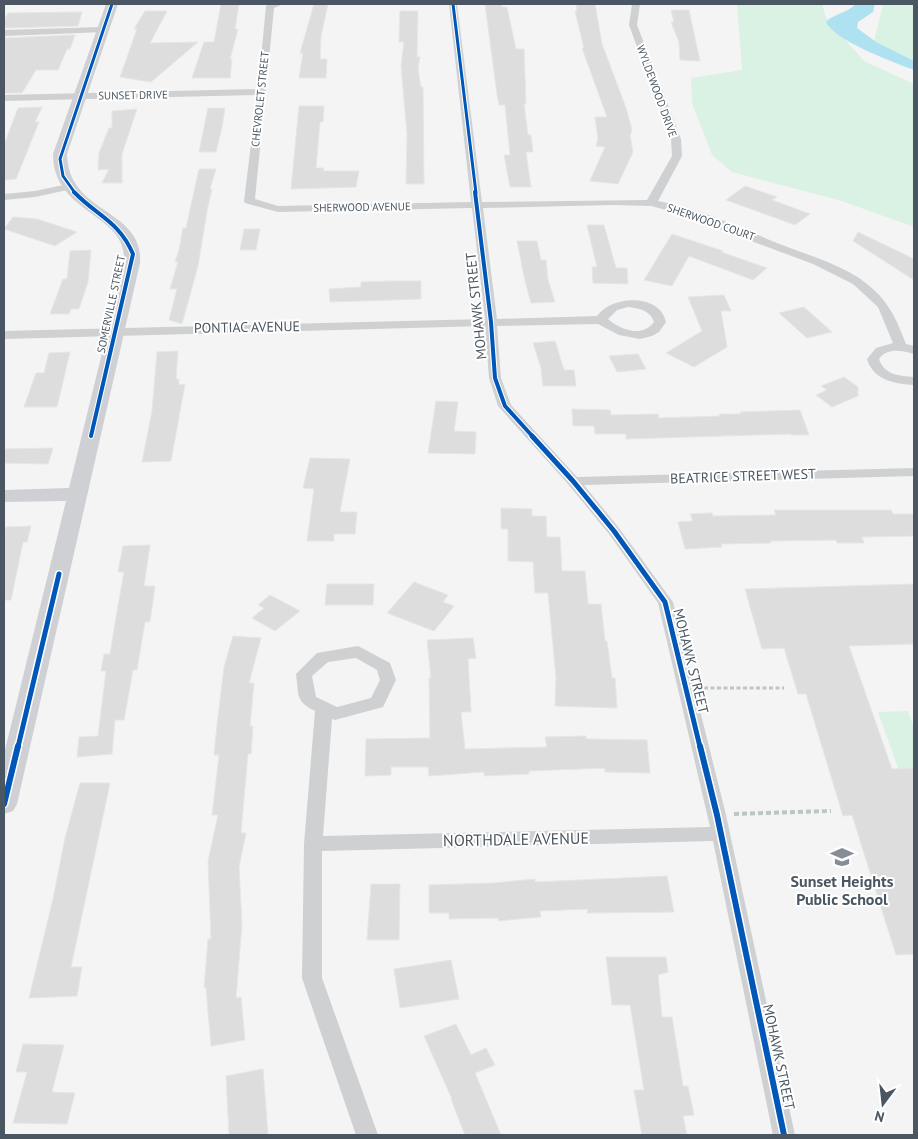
<svg xmlns="http://www.w3.org/2000/svg" width="918" height="1139" viewBox="0 0 918 1139" font-family="'PT Sans',sans-serif">
  <rect width="100%" height="100%" fill="#f4f4f4"/>
  <g fill="#d9f2e3">
    <path d="M737 4H822L826 18 837 24 840 34 864 61 914 84V227L842 201 732 172 712 155 692 103 691 78 742 70Z"/>
    <path d="M883 4H914V60L898 56 874 41Z"/>
    <path d="M908 711 914 728V768H898L878 712Z"/>
  </g>
  <path fill="#aee2f0" d="M855 4H875L873 12 858 22 857 28 876 42 914 61V70C893 62 835 41 826 22 834 13 849 13 855 4Z"/>
  <g fill="#ddddde" stroke="#e5e6e7">
    <path d="M221 4H239L235 29H238L230 59H232L230 78H192L204 42H214Z"/>
    <path d="M314 4H328L321 36 320 59H327L326 78H299L303 53H300Z"/>
    <path d="M485 4H502V7H507L516 49H524L526 104H524L528 135H531L533 152H526L531 187H510L504 155H510L505 105H499L497 94Z"/>
    <path d="M576 4H595L602 44 626 108 632 130 630 136 633 152 618 184 590 181 605 147 596 146 598 139 595 117H607L582 48H584L575 11H577Z"/>
    <path d="M671 10H689L700 61 680 60 679 42 671 22H674Z"/>
    <path d="M145 11H167L150 43 198 42 151 82 120 77 137 29H134Z"/>
    <path d="M400 11H418L417 57H420L418 69 421 87H423L424 184H406L407 134 401 66 404 42H399Z"/>
    <path d="M82 12 78 26 4 28V20L8 13Z"/>
    <path d="M75 35 70 49H67L58 70H36L22 93H4V38Z"/>
    <path d="M299 106H324L323 122H320L316 168H324L323 171H359L356 187 291 189Z"/>
    <path d="M42 107 35 122H39L16 179 4 180V145L18 108Z"/>
    <path d="M208 108H225L222 127 216 152H199Z"/>
    <path d="M137 109 122 154V183H102L109 169 98 170 99 153 109 128H112V111Z"/>
    <path d="M199 169H216L210 189H212L208 206 198 266 182 324 169 320 177 289H170L178 262H175L179 250 183 228H186Z"/>
    <path d="M745 186 777 197 772 200 810 214 795 225 726 200Z"/>
    <path d="M13 217 37 219 77 232 55 246 4 229Z"/>
    <path d="M587 225H604L616 268H627L628 284 593 283 592 267H597Z"/>
    <path d="M244 229H260L256 250H240Z"/>
    <path d="M858 232 914 259V280L853 241Z"/>
    <path d="M672 234 723 251 721 252 767 268 753 280 689 256 672 286 644 280Z"/>
    <path d="M517 241H537L541 260H546L548 280 555 302 531 303 525 281Z"/>
    <path d="M91 250 88 282 79 309H71L69 314H50L63 279H67L70 251Z"/>
    <path d="M393 281H421V299L330 302 329 289 361 287V282Z"/>
    <path d="M724 295 731 311H721L727 347 694 367 666 353 702 331 688 297Z"/>
    <path d="M804 307 832 332 807 338 779 313Z"/>
    <path d="M555 341 564 370H574L576 386H543L541 368 533 343Z"/>
    <path d="M178 351 176 379H179V385L185 384 171 461 142 462 152 411 157 352Z"/>
    <path d="M70 352 57 407H24L36 373H44L49 353Z"/>
    <path d="M638 354 646 369 617 372 609 356Z"/>
    <path d="M844 377 858 387V396L832 407 816 395 827 390 821 386Z"/>
    <path d="M436 401 458 402 454 431 476 432 475 454 428 453Z"/>
    <path d="M572 409 610 410 611 415 658 414 659 418 720 416 719 414H741L740 412 800 410 809 435H791V434L626 439V434H595L594 426H573Z"/>
    <path d="M53 448 48 464 4 463V449Z"/>
    <path d="M310 458 350 459 340 512H357L355 534H334V541H307L314 489 303 488Z"/>
    <path d="M501 508 532 509V516H546L547 537H560L562 571H585L588 604H601L605 641H607L612 678H615L617 708 555 706 556 677 548 593H535L533 562 508 561V529H501Z"/>
    <path d="M774 510H891L893 514H914V536L862 537 864 543H837L836 540 770 541 771 543 721 544 722 547 685 549 678 522 693 521 690 514 712 513 713 516 776 515Z"/>
    <path d="M31 526 27 542H23L11 600H4V533L6 527Z"/>
    <path d="M150 545 144 586H155L150 622H145L137 670H133L124 720H115L112 754 77 757 79 737 98 736 106 671H101L104 654H110L115 623 124 572H118L123 546Z"/>
    <path d="M414 582 448 595 443 602 454 606 434 631 387 613Z"/>
    <path d="M327 584H374L373 605H325Z"/>
    <path d="M914 584V644L849 646 892 769 914 768V954L896 955 852 815 843 816 806 694H798L784 648 762 649 745 589Z"/>
    <path d="M270 595 300 611 275 631 252 618 264 608 258 605Z"/>
    <path d="M233 636 261 638 249 683H254L250 726H253L251 754H248L241 833H246L239 867 242 924 236 998 241 997 245 1040 211 1046 206 988H204L208 939H211L208 861 218 815H212L219 755H214L217 725 224 667Z"/>
    <path d="M473 638 476 658 468 659 471 712H461L465 749 547 747 545 737 586 736V739L647 740 650 773 605 772V768L529 771V774L484 776V772L429 776 428 767H391V775L365 776 366 739 430 738 429 678H431L427 640Z"/>
    <path d="M80 783H110L71 967H82L77 996 29 998 53 899 65 838Z"/>
    <path d="M667 876 674 912 587 913 588 909 540 911 541 917 498 921V918L449 919V913H429V885L493 883 535 879V882Z"/>
    <path d="M371 884H400L399 940H367Z"/>
    <path d="M606 957H666L668 972 658 975 662 1017H672L683 1086H688L694 1115 683 1116 687 1135H642L634 1090H644L630 1005H612Z"/>
    <path d="M451 960 459 999 400 1008 394 969Z"/>
    <path d="M456 1024 471 1055 486 1048 495 1065 475 1073 501 1135H465L451 1099H452L424 1036Z"/>
    <path d="M23 1044 64 1045 52 1092 75 1093 67 1124 13 1123 27 1072H16Z"/>
    <path d="M263 1069 268 1135H229L226 1076Z"/>
  </g>
  <g fill="none" stroke-linecap="round" stroke-linejoin="round">
    <path stroke="#bcc7c4" stroke-width="3" stroke-dasharray="4 2.5" stroke-linecap="butt" d="M704 688H784"/>
    <path stroke="#bcc7c4" stroke-width="4" stroke-dasharray="5 3" stroke-linecap="butt" d="M734 814 831 811"/>
    <g fill="#ced0d2" fill-rule="evenodd">
      <path d="M269 4H283L274 8 255 199 278 206 471 202 449 4H457L482 202 647 200 672 156 671 139 629 25 632 4H640L637 25 681 139 682 156 658 201C698 208 739 227 777 243 809 256 847 265 873 289 890 304 898 323 906 344L914 346V354C902 351 888 347 879 359 884 375 900 376 914 377V385C895 384 873 380 867 359L876 348 893 343 878 307 853 284 813 264 674 212 651 206 613 205 483 208 497 319 597 316C612 295 660 293 666 322L659 332 652 336 640 339 619 335 598 324 497 326 501 378 511 405 577 477 914 468V476L584 485 619 528 673 602 726 815 795 1135H773L713 841 322 851V978L378 1135H356L302 978 304 844 315 711C295 701 299 695 296 674L317 653 358 646 390 663 396 680 383 707 335 720 332 719 323 836 710 827 658 603 609 534 568 484 498 406 489 378 485 326 4 339V331L485 319 472 208 278 212 245 203 244 201 257 95 4 101V95L258 89 266 6ZM628 307C639 308 651 311 654 322 642 338 621 330 608 319L617 310ZM356 658 377 670 380 680 371 698 337 707 316 697 312 676 328 662Z"/>
      <path d="M102 27 106 30 105 32 4 36V30Z"/>
      <path d="M68 184 73 187 72 189 35 197 4 200V194L35 191Z"/>
    </g>
    <path fill="#ced0d4" fill-rule="evenodd" d="M106 4H118L67 154C68 215 144 208 140 263L17 804 13 811 4 814V754L66 501 4 502V490L69 488 124 263C129 213 53 215 53 154Z"/>
    <defs>
      <g id="cycleway-far3">
        <path d="M453 4 476 193"/>
        <path d="M75 193 63 176 60 159 112 4"/>
      </g>
      <g id="cycleway-far2">
        <path d="M74 192C97 216 119 221 133 254L91 436"/>
        <path d="M475 192 491 322 495 378 505 406 534 438"/>
      </g>
      <g id="cycleway-far1">
        <path d="M532 436 573 481 614 531 665 602 700 747"/>
        <path d="M18 747 59 574"/>
      </g>
      <g id="cycleway">
        <path d="M700 746 717 815 784 1135"/>
        <path d="M4 804 18 746"/>
      </g>
    </defs>
    <use href="#cycleway-far3" stroke="#fff" stroke-width="5"/>
    <use href="#cycleway-far2" stroke="#fff" stroke-width="6"/>
    <use href="#cycleway-far1" stroke="#fff" stroke-width="8"/>
    <use href="#cycleway" stroke="#fff" stroke-width="9"/>
    <use href="#cycleway-far3" stroke="#0057b8" stroke-width="3"/>
    <use href="#cycleway-far2" stroke="#0057b8" stroke-width="4"/>
    <use href="#cycleway-far1" stroke="#0057b8" stroke-width="5"/>
    <use href="#cycleway" stroke="#0057b8" stroke-width="6"/>
  </g>
  <defs>
    <symbol id="school-bare" viewBox="-9 -9 18 18"><path d="M0-5L7-2L0 1L-7-2ZM-4 1L0 2.5L4 1V4Q0 6-4 4Z" fill="#868d94" stroke="#fff" stroke-width="2.5" paint-order="stroke"/></symbol>
  </defs>
  <g fill-rule="evenodd">
    <use href="#school-bare" x="826" y="841" width="32" height="32"/>
  </g>
  <g text-anchor="middle" dominant-baseline="central" stroke-width="4" stroke-linejoin="round" paint-order="stroke">
    <g font-size="11" fill="#4a5661" stroke="#fff">
      <text transform="translate(657 91) rotate(70)">WYLDEWOOD DRIVE</text>
      <text transform="translate(133 95) rotate(-1)">SUNSET DRIVE</text>
      <text transform="translate(260 99) rotate(-84)">CHEVROLET STREET</text>
      <text transform="translate(362 207) rotate(-1)">SHERWOOD AVENUE</text>
      <text transform="translate(711 222) rotate(19)">SHERWOOD COURT</text>
      <text transform="translate(111 304) rotate(-78)">SOMERVILLE STREET</text>
    </g>
    <g font-size="14" fill="#4a5661" stroke="#fff">
      <text transform="translate(476 306) rotate(-96)">MOHAWK STREET</text>
      <text transform="translate(247 327) rotate(-1)">PONTIAC AVENUE</text>
      <text transform="translate(743 476) rotate(-2)">BEATRICE STREET WEST</text>
      <text transform="translate(691 661) rotate(76)">MOHAWK STREET</text>
      <text transform="translate(779 1057) rotate(78)">MOHAWK STREET</text>
    </g>
    <g font-size="16" fill="#4a5661" stroke="#fff">
      <text transform="translate(516 839) rotate(-1)">NORTHDALE AVENUE</text>
    </g>
    <g font-size="16" font-weight="bold" fill="#4a5661" stroke="#fff">
      <text x="842" y="881">Sunset Heights<tspan x="842" dy="18">Public School</tspan></text>
    </g>
  </g>
  <rect width="918" height="1139" fill="none" stroke="#4a5661" stroke-width="10"/>
  <g transform="translate(883 1104) rotate(195)" stroke="#ffffff" stroke-width="4" paint-order="stroke">
  <path d="M0-4L9 19L0 12L-9 19Z" fill="#4a5661"/>
  <text y="-8" font-size="14" font-weight="bold" text-anchor="middle" fill="#4a5661">N</text>
  </g>
</svg>
